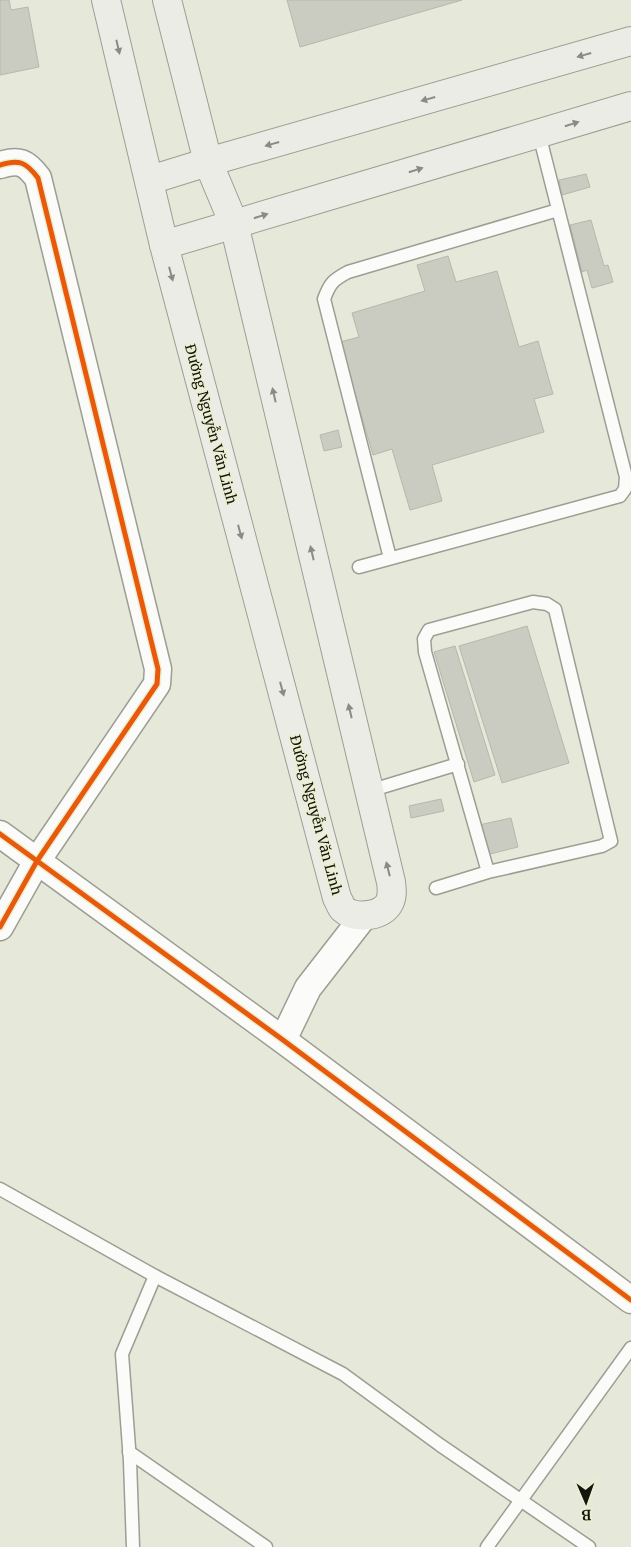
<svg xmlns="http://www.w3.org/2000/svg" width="631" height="1547" viewBox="0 0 631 1547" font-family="Merriweather,serif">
  <rect width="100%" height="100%" fill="#e6e8d9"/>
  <g fill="#cbccc1" stroke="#b6b8ab">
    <path d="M0 0H9L11 10 28 7 39 67 0 75Z"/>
    <path d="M287 0H462L300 47Z"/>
    <path d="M586 174 590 187 562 195 559 180Z"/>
    <path d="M591 220 604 266 608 265 613 282 592 288 587 270 582 272 570 225Z"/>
    <path d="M448 256 456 282 497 271 519 347 538 341 553 394 534 399 544 432 432 465 442 501 410 510 392 449 373 455 340 342 359 337 352 313 425 291 417 265Z"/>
    <path d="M338 430 342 447 324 451 320 435Z"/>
    <path d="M527 626 569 763 502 783 459 646Z"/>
    <path d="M455 646 495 775 474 782 434 652Z"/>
    <path d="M441 799 444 811 411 818 409 806Z"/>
    <path d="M511 818 518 847 486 855 479 825Z"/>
  </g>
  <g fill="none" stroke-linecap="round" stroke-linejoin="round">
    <defs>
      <g id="lane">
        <path d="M390 558 324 299C330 283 333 280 348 272L558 210"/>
        <path d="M359 567 620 496 625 489 626 477 539 134"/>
        <path d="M369 791 458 764"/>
        <path d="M436 888 488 872 602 846 611 841 555 609 547 604 533 602 429 630 424 639 425 652 488 872"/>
        <path d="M0 1189 155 1276 343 1374 440 1445 589 1547"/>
        <path d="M129 1452 266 1547"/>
        <path d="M133 1547 130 1461 122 1354 155 1276"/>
        <path d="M487 1547 631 1348"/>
      </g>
      <g id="street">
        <path d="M0 165C19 159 26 162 38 178L158 669 157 684 37 861 0 927"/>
        <path d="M0 834 283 1040 631 1300"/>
        <path d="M283 1040 308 988 364 916"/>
      </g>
      <g id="secondary">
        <path d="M106 0 164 245 337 898C339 901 341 907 343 909 354 919 379 917 388 905 393 898 392 890 391 882L234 224 208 162 167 0"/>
        <path d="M150 180 208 162 631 41"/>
        <path d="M164 245 631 106"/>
      </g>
    </defs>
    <use href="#lane" stroke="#9c9e93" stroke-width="15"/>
    <use href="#street" stroke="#9c9e93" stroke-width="29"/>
    <use href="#secondary" stroke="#9c9e93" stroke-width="30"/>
    <use href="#lane" stroke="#fbfcf9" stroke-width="12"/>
    <use href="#street" stroke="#fbfcf9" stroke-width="26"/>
    <use href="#secondary" stroke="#ecece7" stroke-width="28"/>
    <defs>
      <g id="cycleway">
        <path d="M0 165C19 159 26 162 38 178L158 669 157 684 37 861 0 927"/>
        <path d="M0 834 283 1040 631 1300"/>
      </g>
    </defs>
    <use href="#cycleway" stroke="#ebeed3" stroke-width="8"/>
    <use href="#cycleway" stroke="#e8590c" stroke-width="5"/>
  </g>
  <defs><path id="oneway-solid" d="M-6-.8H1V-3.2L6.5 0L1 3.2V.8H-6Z" transform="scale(1.25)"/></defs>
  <g fill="#8b8b84">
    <use href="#oneway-solid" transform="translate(118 47) rotate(77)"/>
    <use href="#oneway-solid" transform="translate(584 55) rotate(164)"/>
    <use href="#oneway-solid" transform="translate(428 99) rotate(164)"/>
    <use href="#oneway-solid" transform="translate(572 124) rotate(-17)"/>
    <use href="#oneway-solid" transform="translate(272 144) rotate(164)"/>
    <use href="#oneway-solid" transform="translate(416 170) rotate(-17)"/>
    <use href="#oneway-solid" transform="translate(261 216) rotate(-17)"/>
    <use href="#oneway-solid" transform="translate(171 274) rotate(75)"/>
    <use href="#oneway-solid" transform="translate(274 395) rotate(-103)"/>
    <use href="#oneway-solid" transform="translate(240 532) rotate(75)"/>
    <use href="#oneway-solid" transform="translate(312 553) rotate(-103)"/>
    <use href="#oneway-solid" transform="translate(282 689) rotate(75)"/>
    <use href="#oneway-solid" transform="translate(350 711) rotate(-103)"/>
    <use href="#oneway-solid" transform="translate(388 869) rotate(-104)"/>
  </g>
  <g text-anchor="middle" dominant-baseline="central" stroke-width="4" stroke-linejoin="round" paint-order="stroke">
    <g font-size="14" fill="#14150c" stroke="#ebeed3">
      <text transform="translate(211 424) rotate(75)">Đường Nguyễn Văn Linh</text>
      <text transform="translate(316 815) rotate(75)">Đường Nguyễn Văn Linh</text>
    </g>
  </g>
  <g transform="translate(586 1502) rotate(178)" stroke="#ebeed3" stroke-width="4" paint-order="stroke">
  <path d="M0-4L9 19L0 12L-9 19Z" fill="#14150c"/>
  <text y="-8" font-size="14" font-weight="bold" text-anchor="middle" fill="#14150c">B</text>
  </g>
</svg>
